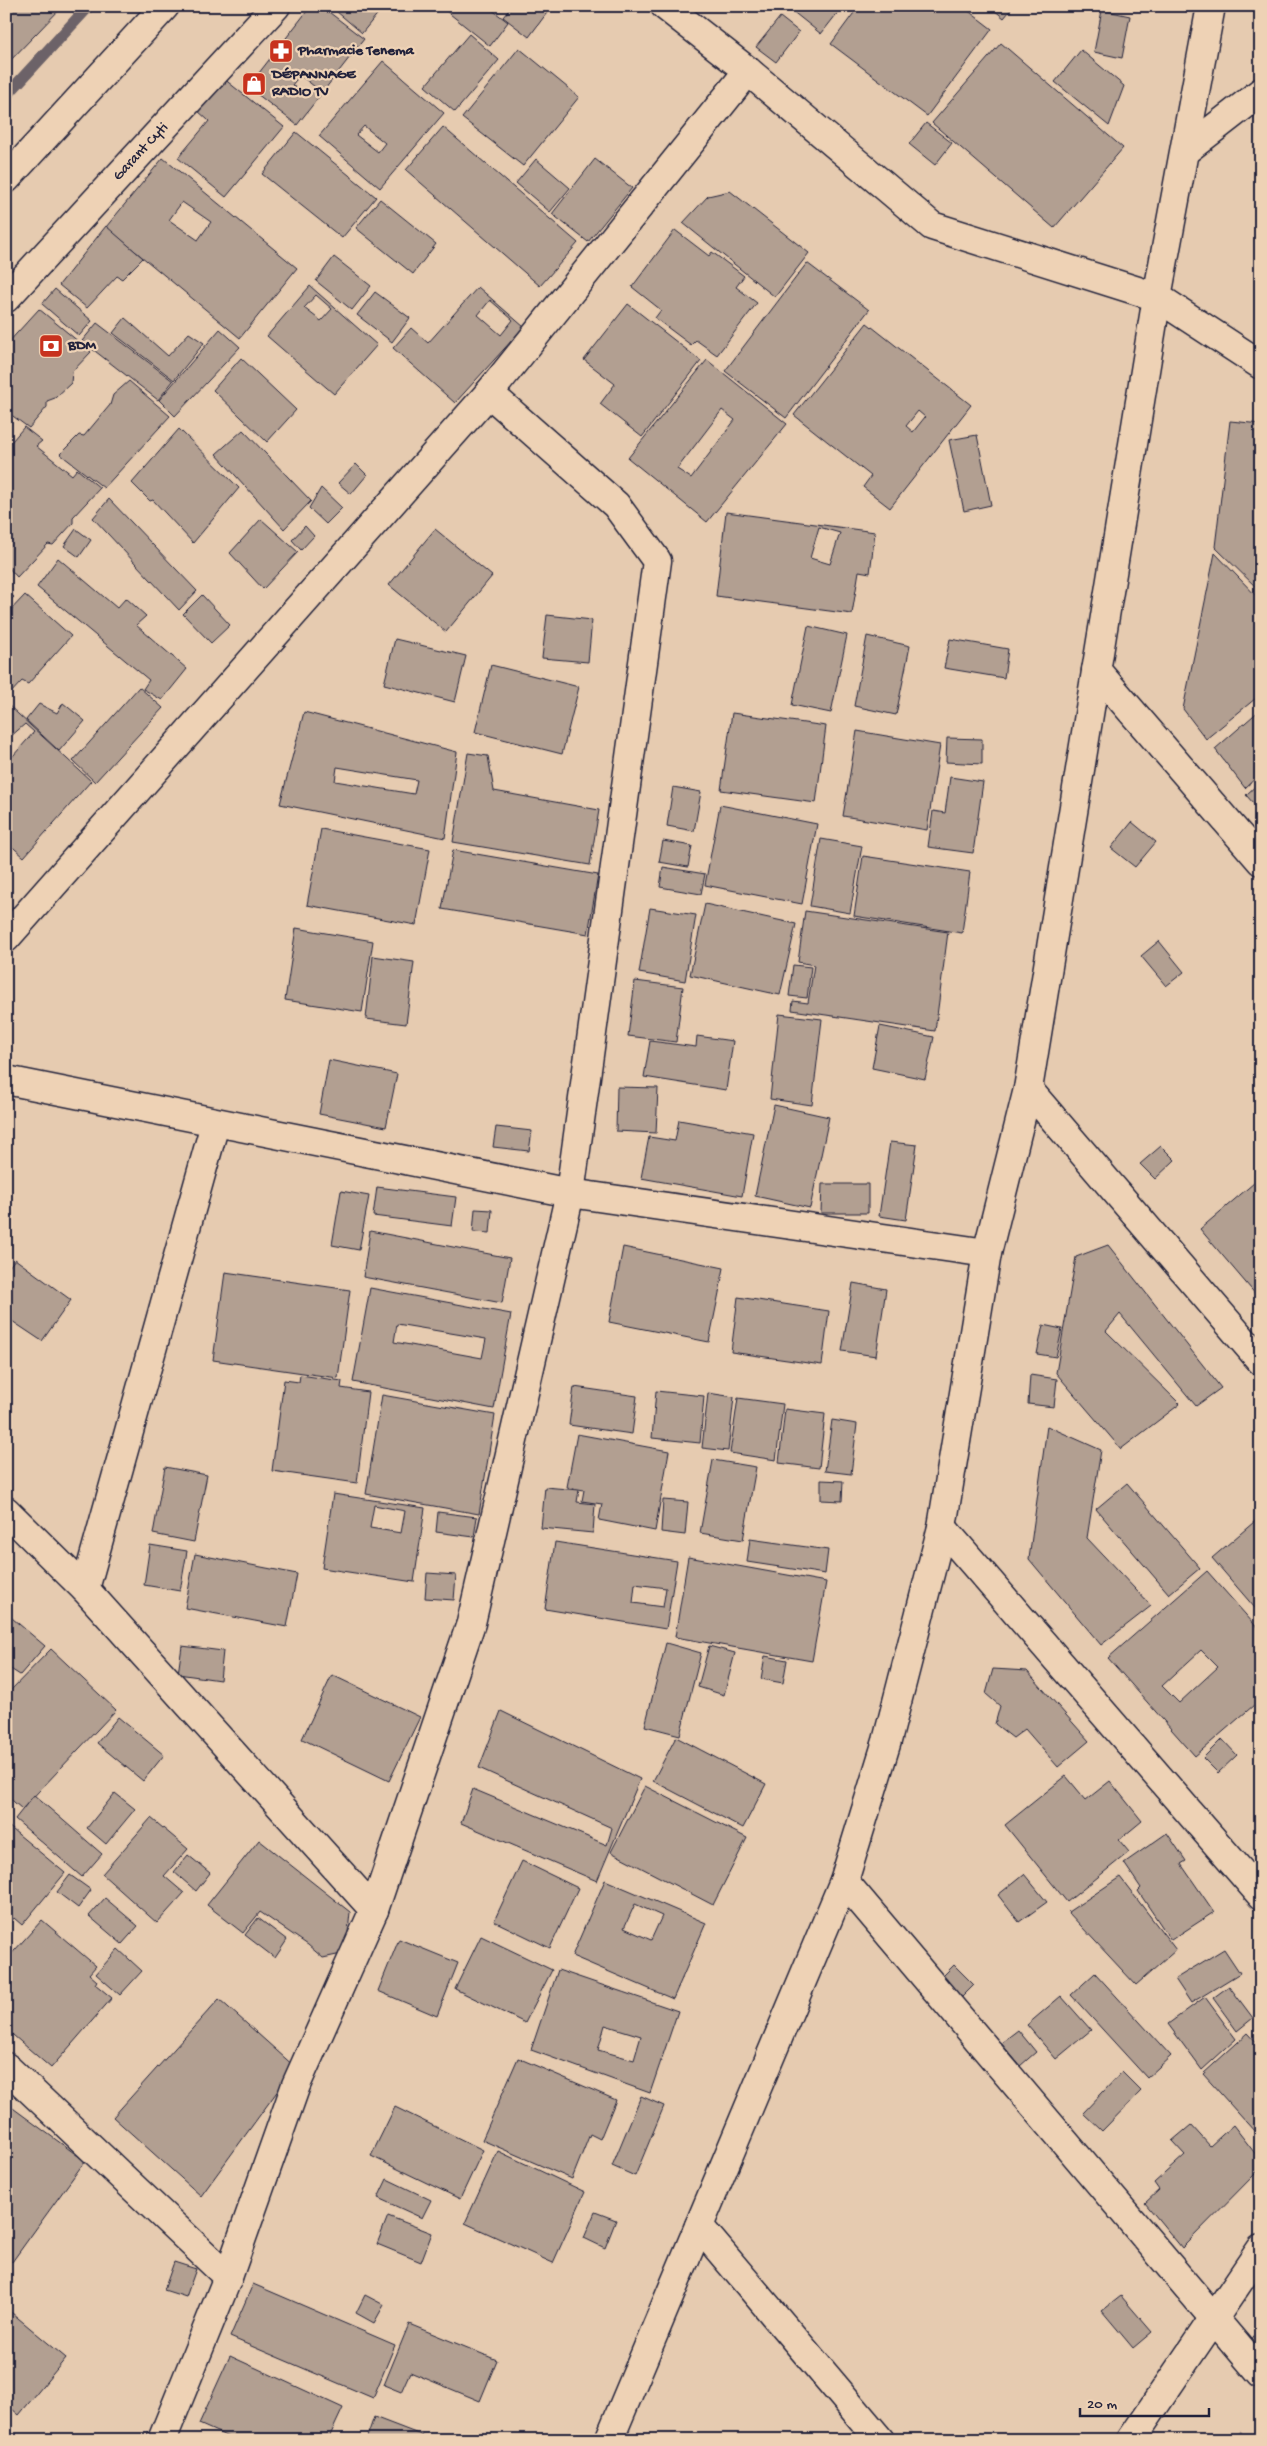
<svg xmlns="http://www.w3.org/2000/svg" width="1267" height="2446" viewBox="0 0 1267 2446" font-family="'Gochi Hand',sans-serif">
  <rect width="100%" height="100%" fill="#e6cbb0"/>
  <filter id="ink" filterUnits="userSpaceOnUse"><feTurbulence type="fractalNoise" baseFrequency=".02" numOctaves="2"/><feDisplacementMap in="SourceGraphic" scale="10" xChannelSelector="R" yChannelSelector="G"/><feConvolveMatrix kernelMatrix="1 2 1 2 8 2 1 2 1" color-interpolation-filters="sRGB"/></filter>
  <g filter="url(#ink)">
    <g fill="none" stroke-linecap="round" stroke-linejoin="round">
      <path stroke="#6c6267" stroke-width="12" d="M6 96 89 6"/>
    </g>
    <g fill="#b29f91" stroke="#22223b" fill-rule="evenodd">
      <path d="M6 6H63L6 65Z"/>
      <path d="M311 6H321L364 39 297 125 248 87ZM300 75 315 87 308 97 292 85Z"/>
      <path d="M330 6H384L362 33Z"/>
      <path d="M440 6H487L508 22 490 46Z"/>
      <path d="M512 6H552L529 37 503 17Z"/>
      <path d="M786 6H843L821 34Z"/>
      <path d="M859 6H962L992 29 927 116 831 44Z"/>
      <path d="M989 6H1014L1004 18Z"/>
      <path d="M1102 10 1130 16 1122 58 1094 52Z"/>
      <path d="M780 17 799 32 776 62 756 47Z"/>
      <path d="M469 34 499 60 455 112 425 86Z"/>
      <path d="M1001 43 1123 148 1054 228 932 123Z"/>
      <path d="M519 48 579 97 523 166 462 118Z"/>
      <path d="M1081 50 1124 86 1109 126 1055 82Z"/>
      <path d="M383 61 444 113 380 188 319 136ZM364 126 385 143 378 152 356 135Z"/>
      <path d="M223 78 284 127 226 197 178 158 209 121 197 110Z"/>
      <path d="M926 123 952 143 935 165 909 144Z"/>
      <path d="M443 127 578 243 540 286 406 170Z"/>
      <path d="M296 132 376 197 342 238 262 174Z"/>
      <path d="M163 158 297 268 240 338 106 227ZM182 202 211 222 198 240 169 220Z"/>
      <path d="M536 159 570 188 550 212 516 183Z"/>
      <path d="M595 159 632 188 588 242 552 214Z"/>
      <path d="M730 191 809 253 775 297 683 223 708 196Z"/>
      <path d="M380 199 436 244 413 274 356 228Z"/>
      <path d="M106 226 143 258 122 279 117 276 87 308 59 285Z"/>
      <path d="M675 230 709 256 712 252 744 276 736 287 757 303 717 355 696 340 691 345 655 318 661 310 632 287Z"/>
      <path d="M334 257 371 286 352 310 316 281Z"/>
      <path d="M807 263 869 310 786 418 725 371Z"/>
      <path d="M310 286 377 345 334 394 267 336ZM316 295 332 309 321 321 304 308Z"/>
      <path d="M478 287 524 327 455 403 393 348 411 328 428 343ZM490 300 513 320 501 335 478 315Z"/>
      <path d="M55 289 92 321 79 336 42 304Z"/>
      <path d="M375 292 410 318 392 342 357 315Z"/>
      <path d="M628 304 701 361 642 437 600 404 615 384 584 360Z"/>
      <path d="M39 309 91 352 72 372 71 383 55 398 47 401V407L29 428 6 411V345Z"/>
      <path d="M125 318 168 356 189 333 204 343 174 380 113 333Z"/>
      <path d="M97 323 173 381 158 400 82 341Z"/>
      <path d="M867 323 971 405 890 508 863 487 871 476 794 415ZM918 411 925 417 913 432 906 426Z"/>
      <path d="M220 329 240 347 175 416 159 400Z"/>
      <path d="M241 358 296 410 267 442 213 390Z"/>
      <path d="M707 360 787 424 707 522 628 458ZM722 410 735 420 691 478 677 469Z"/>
      <path d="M129 381 170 416 104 488 60 454 79 435 84 436 110 405 113 395Z"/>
      <path d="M1230 421 1261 424V592L1215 547Z"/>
      <path d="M24 427 42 441 36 446 72 475 77 469 100 488 73 517V523L53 545 48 544 17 577 6 565V448Z"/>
      <path d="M179 429 239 488 193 543 153 500 150 501 132 483Z"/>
      <path d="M243 430 311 501 284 529 216 454Z"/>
      <path d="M977 435 991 505 964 511 949 440Z"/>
      <path d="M356 464 367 475 351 494 338 483Z"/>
      <path d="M321 488 342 508 326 524 309 508Z"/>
      <path d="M109 499 197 591 179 610 93 518Z"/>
      <path d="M726 512 875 532 870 573 859 571 852 614 716 596ZM819 527 840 533 830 564 810 558Z"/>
      <path d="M261 519 298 552 263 589 230 553Z"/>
      <path d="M305 526 314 536 301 550 292 540Z"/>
      <path d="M76 529 91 540 79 557 64 546Z"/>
      <path d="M435 529 492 576 446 632 389 585Z"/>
      <path d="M1215 553 1261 601V694L1206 739 1183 709Z"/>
      <path d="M58 558 117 608 126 598 146 616 136 625 187 669 162 700 143 689 149 680 37 587Z"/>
      <path d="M6 590 14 597 6 605Z"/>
      <path d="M25 595 71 636 28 684 22 681 8 696 6 615Z"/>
      <path d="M202 595 230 625 211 643 183 614Z"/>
      <path d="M547 615 592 620 588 662 542 658Z"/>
      <path d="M808 626 847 635 831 713 792 705Z"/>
      <path d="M867 636 910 646 896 715 854 706Z"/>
      <path d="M395 639 466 656 455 702 384 684Z"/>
      <path d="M950 639 1008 649 1004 678 944 668Z"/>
      <path d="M491 665 579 687 562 754 475 732Z"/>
      <path d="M139 687 163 708 95 782 73 761Z"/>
      <path d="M6 703 91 781 24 857 6 841V764L34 732 25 724 10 737 6 734Z"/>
      <path d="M63 703 85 721 59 751 26 720 39 704 57 713Z"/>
      <path d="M1261 709V773L1245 788 1215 749Z"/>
      <path d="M304 712 457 752 445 838 280 804ZM337 767 417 780 414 794 335 781Z"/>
      <path d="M732 713 826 726 816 803 721 790Z"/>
      <path d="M857 731 940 745 927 830 843 816Z"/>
      <path d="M947 738 982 739V764L946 762Z"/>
      <path d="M468 753 488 756 494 791 599 810 590 865 453 842Z"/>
      <path d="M950 777 983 782 973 853 928 847 933 811 945 813Z"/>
      <path d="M1261 781V812L1246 795Z"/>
      <path d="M673 787 701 792 694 831 667 826Z"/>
      <path d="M720 805 817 824 802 904 705 885Z"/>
      <path d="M1132 822 1156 842 1135 867 1111 848Z"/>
      <path d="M321 829 430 849 416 925 307 905Z"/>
      <path d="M821 839 862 846 850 913 810 906Z"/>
      <path d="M663 841 692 846 688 867 659 862Z"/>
      <path d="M453 850 598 875 588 934 442 909Z"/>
      <path d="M863 856 970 872 962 933 854 916Z"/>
      <path d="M663 867 705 874 701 894 660 887Z"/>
      <path d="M705 904 796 924 780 995 690 975Z"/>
      <path d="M650 908 696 915 685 981 639 973Z"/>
      <path d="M805 911 948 932 935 1031 792 1010 793 1001 808 1003 814 965 798 962Z"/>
      <path d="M296 928 373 941 362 1012 285 1000Z"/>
      <path d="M1159 941 1184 972 1166 986 1141 956Z"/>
      <path d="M373 956 414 962 406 1024 366 1019Z"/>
      <path d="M793 965 811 967 807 998 789 996Z"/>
      <path d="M635 981 683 987 676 1042 628 1036Z"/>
      <path d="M779 1014 822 1019 812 1105 770 1099Z"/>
      <path d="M880 1026 934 1037 925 1079 872 1068Z"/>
      <path d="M697 1036 733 1041 726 1090 644 1077 650 1041 696 1047Z"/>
      <path d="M329 1060 397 1074 386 1127 319 1114Z"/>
      <path d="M617 1087 658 1088 656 1133 616 1131Z"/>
      <path d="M774 1105 829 1117 810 1208 755 1196Z"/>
      <path d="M679 1120 753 1133 742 1196 641 1178 649 1137 675 1141Z"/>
      <path d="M496 1127 532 1131 529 1151 493 1147Z"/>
      <path d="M890 1142 917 1145 906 1220 879 1216Z"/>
      <path d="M1161 1146 1175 1160 1155 1179 1140 1164Z"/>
      <path d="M1261 1177V1293L1257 1296 1200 1229Z"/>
      <path d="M822 1184H868V1213H821Z"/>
      <path d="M377 1187 456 1197 452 1226 373 1216Z"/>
      <path d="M341 1191 369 1196 359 1250 332 1245Z"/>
      <path d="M475 1209 492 1210 490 1233 473 1232Z"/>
      <path d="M370 1231 510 1258 502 1303 363 1277Z"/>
      <path d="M1108 1245 1221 1388 1196 1406 1120 1314 1106 1331 1180 1404 1121 1449 1056 1373 1076 1257Z"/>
      <path d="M623 1247 724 1268 709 1342 609 1322Z"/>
      <path d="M15 1259 71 1300 42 1341 6 1317V1271Z"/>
      <path d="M225 1272 350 1290 338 1378 213 1360Z"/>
      <path d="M853 1283 886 1289 876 1356 842 1351Z"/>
      <path d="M370 1288 511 1314 494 1409 353 1382ZM397 1324 486 1339 482 1358 394 1342Z"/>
      <path d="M738 1297 829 1311 822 1365 731 1352Z"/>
      <path d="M1043 1325 1062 1329 1056 1357 1037 1354Z"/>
      <path d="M300 1375 342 1381 341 1388 368 1392 357 1483 272 1471 284 1380 299 1382Z"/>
      <path d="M1030 1375 1057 1379 1054 1407 1028 1404Z"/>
      <path d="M574 1387 637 1396 632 1434 569 1425Z"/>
      <path d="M656 1391 704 1396 700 1443 652 1438Z"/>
      <path d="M708 1393 734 1397 728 1451 702 1448Z"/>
      <path d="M382 1395 495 1415 479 1514 366 1494Z"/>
      <path d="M738 1398 783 1404 776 1460 730 1453Z"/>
      <path d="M785 1409 825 1414 819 1468 779 1463Z"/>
      <path d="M832 1420 857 1424 851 1474 825 1471Z"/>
      <path d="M1047 1426 1101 1450 1087 1538 1151 1606 1101 1645 1029 1559Z"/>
      <path d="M577 1434 669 1451 655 1531 599 1520 602 1504 582 1501 584 1490 567 1487Z"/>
      <path d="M713 1460 756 1467 743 1540 700 1533Z"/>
      <path d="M165 1467 207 1475 194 1542 153 1534Z"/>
      <path d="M821 1480 843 1481 842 1501 821 1500Z"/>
      <path d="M1127 1483 1200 1568 1169 1594 1096 1509Z"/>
      <path d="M545 1487 579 1490 577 1502 595 1504 593 1533 541 1528Z"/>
      <path d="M333 1494 425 1508 414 1582 322 1568ZM374 1505 405 1511 401 1533 370 1528Z"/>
      <path d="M663 1500 688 1502 685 1535 661 1532Z"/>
      <path d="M438 1512 477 1517 474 1537 436 1532Z"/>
      <path d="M1261 1516V1615L1212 1558Z"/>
      <path d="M750 1539 828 1550 825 1574 747 1562Z"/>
      <path d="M555 1542 677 1561 666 1629 545 1609ZM635 1584 666 1588 663 1607 633 1603Z"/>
      <path d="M150 1545 187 1551 180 1591 144 1585Z"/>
      <path d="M195 1554 297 1574 287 1627 185 1608Z"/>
      <path d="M688 1557 826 1582 812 1661 675 1637Z"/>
      <path d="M1207 1571 1261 1632V1699L1195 1756 1108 1658ZM1201 1650 1218 1667 1179 1703 1162 1686Z"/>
      <path d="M427 1573 456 1575 454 1600 425 1598Z"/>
      <path d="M6 1613 45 1646 20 1675 6 1666Z"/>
      <path d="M666 1643 701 1653 680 1735 645 1726Z"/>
      <path d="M182 1646 223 1651 220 1680 178 1674Z"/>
      <path d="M709 1646 735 1653 724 1695 698 1687Z"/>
      <path d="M51 1649 116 1710 22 1809 6 1795V1695Z"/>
      <path d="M765 1656 787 1660 783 1683 761 1679Z"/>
      <path d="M993 1669 1027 1671 1089 1741 1058 1767 1025 1729 1013 1738 995 1724 1000 1706 986 1694Z"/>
      <path d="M332 1675 420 1717 389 1781 302 1739Z"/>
      <path d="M501 1711 640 1779 597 1881 461 1823 473 1789 607 1845 612 1828 479 1768Z"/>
      <path d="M118 1717 164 1755 143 1781 97 1743Z"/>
      <path d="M676 1737 766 1784 743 1828 653 1781Z"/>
      <path d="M1222 1739 1237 1755 1218 1773 1203 1758Z"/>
      <path d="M1066 1776 1086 1800 1110 1781 1142 1821 1119 1840 1129 1852 1067 1902 1005 1825Z"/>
      <path d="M645 1786 747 1838 713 1905 611 1852Z"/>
      <path d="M115 1793 135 1809 106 1844 87 1828Z"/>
      <path d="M34 1795 102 1854 82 1877 15 1819Z"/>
      <path d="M151 1818 188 1849 164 1876 184 1893 157 1923 102 1874Z"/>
      <path d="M7 1825 65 1873 22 1925 14 1918 6 1928Z"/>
      <path d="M1167 1833 1186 1861 1181 1864 1214 1912 1171 1940 1138 1891 1141 1888 1124 1863Z"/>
      <path d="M259 1840 350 1912 346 1953 323 1958 308 1945 260 1912 243 1933 207 1905Z"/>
      <path d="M188 1855 210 1873 196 1891 174 1872Z"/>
      <path d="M522 1861 578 1888 550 1948 494 1921Z"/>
      <path d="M1024 1874 1047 1902 1019 1922 998 1895Z"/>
      <path d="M70 1875 91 1890 78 1908 57 1892Z"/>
      <path d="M1120 1877 1176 1950 1136 1985 1068 1912Z"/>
      <path d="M605 1880 706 1923 673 1999 572 1956ZM635 1904 662 1916 651 1940 624 1928Z"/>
      <path d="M105 1898 138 1926 122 1944 89 1916Z"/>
      <path d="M258 1918 287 1940 275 1958 245 1935Z"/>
      <path d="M42 1920 96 1966 89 1974 97 1981 95 1984 112 1998 51 2068 6 2029V1960Z"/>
      <path d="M481 1936 552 1970 525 2023 455 1989Z"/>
      <path d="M399 1939 458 1963 437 2016 378 1991Z"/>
      <path d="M118 1949 142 1971 120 1995 96 1974Z"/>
      <path d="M1224 1949 1240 1973 1191 2003 1175 1979Z"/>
      <path d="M954 1965 974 1985 961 1998 941 1978Z"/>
      <path d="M558 1970 678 2011 650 2093 531 2050ZM605 2025 641 2036 634 2060 598 2050Z"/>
      <path d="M1095 1973 1171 2056 1147 2078 1071 1995Z"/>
      <path d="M1229 1986 1253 2018 1237 2031 1213 1998Z"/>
      <path d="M1061 1996 1091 2030 1056 2059 1027 2025Z"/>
      <path d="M1205 1997 1236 2039 1202 2070 1168 2024Z"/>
      <path d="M219 1999 295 2067 201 2196 113 2117Z"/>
      <path d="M1018 2030 1036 2052 1020 2066 1001 2043Z"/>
      <path d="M1248 2033 1261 2047V2127L1255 2132 1203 2074Z"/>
      <path d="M518 2058 616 2100 600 2139 590 2134 572 2179 482 2140Z"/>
      <path d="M1122 2072 1141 2091 1102 2131 1083 2113Z"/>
      <path d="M641 2096 664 2106 635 2176 612 2166Z"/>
      <path d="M6 2103 85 2161 12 2262 6 2258Z"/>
      <path d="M395 2107 483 2150 460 2199 371 2156Z"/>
      <path d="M1191 2125 1210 2146 1233 2125 1261 2161V2168L1182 2248 1145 2203 1159 2190 1154 2183 1185 2155 1172 2141Z"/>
      <path d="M498 2151 585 2192 553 2263 465 2223Z"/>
      <path d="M387 2179 431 2200 422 2218 378 2198Z"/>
      <path d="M595 2212 616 2220 605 2248 584 2238Z"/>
      <path d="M388 2216 432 2233 421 2262 377 2244Z"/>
      <path d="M174 2262 196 2269 186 2297 164 2290Z"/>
      <path d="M253 2284 395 2345 373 2398 230 2337Z"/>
      <path d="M365 2295 384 2305 374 2323 356 2313Z"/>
      <path d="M1121 2296 1152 2332 1133 2348 1102 2311Z"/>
      <path d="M6 2308 66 2358 19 2415 11 2408 6 2414Z"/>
      <path d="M409 2324 497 2360 480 2401 410 2372 401 2392 384 2385Z"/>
      <path d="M1261 2326V2348L1250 2341Z"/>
      <path d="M230 2356 343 2408 328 2440H235L199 2424Z"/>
      <path d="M374 2417 434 2440H366Z"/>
      <path d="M1241 2432 1247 2440H1230Z"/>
    </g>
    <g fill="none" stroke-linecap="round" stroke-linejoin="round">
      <defs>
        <g id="street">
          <path d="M665 6 748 71 932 226 1157 297 1261 365"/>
          <path d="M1185 151 1261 92"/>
          <path d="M1096 670 1261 861"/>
          <path d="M6 938 489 393 748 71"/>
          <path d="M6 1080 570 1193 987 1253"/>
          <path d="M1028 1089 1261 1361"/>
          <path d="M6 1511 85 1589 374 1910"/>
          <path d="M942 1527 1261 1895"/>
          <path d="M85 1589 215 1124"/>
          <path d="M844 1881 1261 2374"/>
          <path d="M6 2067 228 2277"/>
          <path d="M699 2226 880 2440"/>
          <path d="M162 2440 228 2277 296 2085 374 1910 471 1623 570 1193 657 561 616 505 489 393"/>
          <path d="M609 2440 844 1881 887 1741 942 1527 987 1253 1028 1089 1157 297 1211 6"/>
          <path d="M1131 2440 1261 2249"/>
        </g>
        <g id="secondary">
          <path d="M6 179 165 6"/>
          <path d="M6 298 276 6"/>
        </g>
      </defs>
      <use href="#street" stroke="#22223b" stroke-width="31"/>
      <use href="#secondary" stroke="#22223b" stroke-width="31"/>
      <use href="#street" stroke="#eed2b5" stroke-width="28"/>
      <use href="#secondary" stroke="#eed2b5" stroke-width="28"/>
    </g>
  </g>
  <defs>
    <symbol id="pharmacy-square" viewBox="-11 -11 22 22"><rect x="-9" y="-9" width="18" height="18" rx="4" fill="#c8321e" stroke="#eed2b5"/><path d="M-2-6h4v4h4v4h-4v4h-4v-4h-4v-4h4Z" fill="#fff"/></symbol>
    <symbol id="shop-square" viewBox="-11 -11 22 22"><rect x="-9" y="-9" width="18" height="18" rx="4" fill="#c8321e" stroke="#eed2b5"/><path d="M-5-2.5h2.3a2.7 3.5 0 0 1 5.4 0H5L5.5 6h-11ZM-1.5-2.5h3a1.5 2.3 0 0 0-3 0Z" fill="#fff"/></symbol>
    <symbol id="bank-square" viewBox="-11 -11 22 22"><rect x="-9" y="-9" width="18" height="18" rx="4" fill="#c8321e" stroke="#eed2b5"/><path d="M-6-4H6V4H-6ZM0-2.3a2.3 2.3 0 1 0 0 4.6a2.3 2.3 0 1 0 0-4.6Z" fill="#fff"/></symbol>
  </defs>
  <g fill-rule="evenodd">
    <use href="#pharmacy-square" x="267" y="37" width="28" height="28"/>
    <use href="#shop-square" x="240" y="70" width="28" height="28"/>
    <use href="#bank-square" x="37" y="332" width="28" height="28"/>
  </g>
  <g text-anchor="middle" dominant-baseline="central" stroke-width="4.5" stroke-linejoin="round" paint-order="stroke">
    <g font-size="15" font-weight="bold" fill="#22223b" stroke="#eed2b5" text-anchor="start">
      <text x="298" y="51">Pharmacie Tenema</text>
      <text x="272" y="75">DÉPANNAGE<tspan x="272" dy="17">RADIO TV</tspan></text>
      <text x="68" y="346">BDM</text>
    </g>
    <g font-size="15" fill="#22223b" stroke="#eed2b5">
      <text transform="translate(141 152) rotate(-47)">Garant Cyti</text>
    </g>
  </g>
  <rect width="1267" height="2446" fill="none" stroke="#eed2b5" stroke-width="25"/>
  <rect x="12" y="12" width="1242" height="2421" fill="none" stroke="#22223b" stroke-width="2" filter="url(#ink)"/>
  <path d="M1080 2408v8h129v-8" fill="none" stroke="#22223b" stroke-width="2.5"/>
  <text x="1087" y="2408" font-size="15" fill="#22223b" stroke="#eed2b5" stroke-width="4" paint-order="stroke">20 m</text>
</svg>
